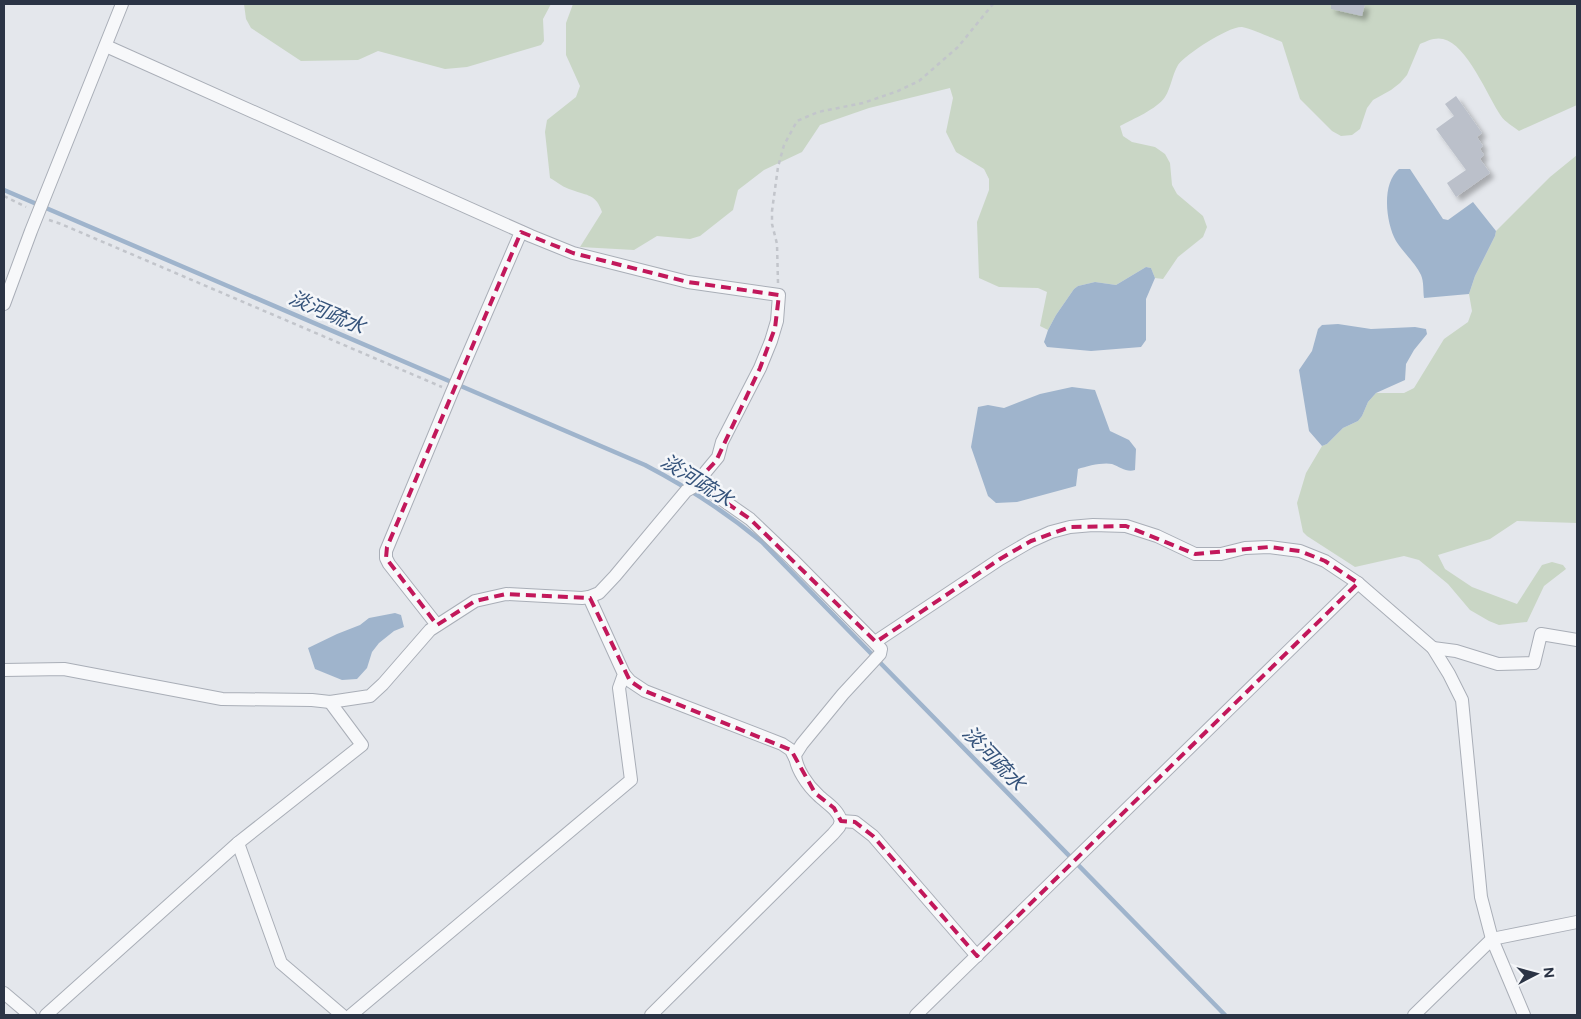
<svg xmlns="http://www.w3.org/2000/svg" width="1581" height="1019" viewBox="0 0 1581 1019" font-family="Figtree,'Noto Sans JP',sans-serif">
  <defs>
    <filter id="shadow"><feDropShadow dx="4.5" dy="4.5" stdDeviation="2.5" flood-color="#0004"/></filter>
  </defs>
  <rect width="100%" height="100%" fill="#e4e7ec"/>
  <g fill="#c9d6c5">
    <path d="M244 4H551L543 19 544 41 541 45 467 67 445 69 378 51 358 60 301 61 251 28 246 19Z"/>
    <path d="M573 4H1577V105L1519 131C1513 126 1505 122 1501 116 1488 97 1467 44 1443 39 1435 37 1427 41 1420 44L1407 75 1400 83 1391 90 1373 100 1367 108 1360 129 1352 135 1341 136 1332 131 1300 99 1282 42C1271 38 1253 29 1242 27 1229 26 1186 54 1178 65 1172 75 1171 88 1165 97 1157 109 1133 119 1120 126L1123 136 1132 142 1155 147 1165 154 1170 163 1172 185 1177 194 1203 216 1207 227 1203 237 1178 257 1163 279 1155 278 1151 268 1146 267 1116 285 1095 282 1078 286 1074 289 1056 315 1048 330 1040 326 1047 292 1038 288 999 287 979 278 977 222 989 190V179L984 169 956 152 946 132 953 98 950 88 869 108 820 125 802 152 764 170 738 190 733 210 700 236 690 239 657 236 634 250 580 247 602 212C596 194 588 196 572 190 564 188 557 182 550 178L545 132 547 120 576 97 580 86 566 55V23Z"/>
    <path d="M1577 155V523L1517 521 1490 539 1438 555 1445 569 1472 587 1517 604 1542 565 1552 562 1563 565 1566 569 1544 586 1527 622 1499 625 1489 621 1470 610 1448 584 1419 560 1404 556 1355 567 1307 536 1303 532 1297 503 1306 473 1322 446 1327 444 1343 428 1358 421 1362 416 1368 402 1376 393H1404L1414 388 1444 339 1468 322 1472 311 1469 294 1475 276 1495 236 1496 231 1550 177Z"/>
  </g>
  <g fill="#9fb4cc">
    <path d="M1399 169H1410L1443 219 1448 220 1473 202 1496 231 1495 236 1475 276 1469 294 1424 298C1423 291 1424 282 1421 275 1416 264 1403 252 1396 241 1386 223 1381 184 1399 169Z"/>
    <path d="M1146 267 1151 268 1155 278 1146 299V340L1141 347 1091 351 1047 347 1044 342 1048 330 1056 315 1074 289 1078 286 1095 282 1116 285Z"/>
    <path d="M1338 324 1371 329 1415 327 1426 329 1427 334 1414 350 1406 364 1405 380 1376 393 1368 402 1362 416 1358 421 1343 428 1327 444 1322 446 1309 431 1299 370 1312 351 1318 329 1322 325Z"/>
    <path d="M1072 387 1095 390 1110 431 1129 440 1136 449 1135 470C1127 473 1120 467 1112 464 1103 462 1087 466 1078 469L1076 486 1017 502 996 503 988 496 971 447 978 407 988 405 1004 408 1040 394Z"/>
    <path d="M395 613 401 615 404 627 394 631 379 643 372 652 367 668 357 679 342 680 315 669 308 648 337 634 360 625 369 618Z"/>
  </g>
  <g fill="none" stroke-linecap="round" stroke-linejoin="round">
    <path stroke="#9fb4cc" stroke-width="4.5" d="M4 190 645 465C687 487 726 512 762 542L1225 1015"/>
  </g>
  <g fill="#bbc0ca" filter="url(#shadow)">
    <path d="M1331 4H1365L1362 16 1331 9Z"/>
    <path d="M1456 96 1482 133 1477 137 1483 146 1480 149 1484 155 1480 159 1490 173 1456 197 1447 183 1466 170 1436 129 1454 116 1445 104Z"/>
  </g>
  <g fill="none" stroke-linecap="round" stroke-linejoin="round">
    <defs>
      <g id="street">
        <path d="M4 304 31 231 122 4"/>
        <path d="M437 625 389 564 386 558V551L452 392 521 232"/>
        <path d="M875 642 1000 559 1031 541 1051 532 1070 527 1093 525 1126 526 1157 536 1195 554H1221L1245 548 1269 547 1300 551 1325 561 1358 583 1433 648 1449 674 1462 700 1481 897 1492 939 1524 1015"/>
        <path d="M1433 648 1456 651 1498 664 1534 663 1541 634 1577 640"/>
        <path d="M4 670 64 669 222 699 312 700 330 702 370 696 383 684 430 630 475 601 506 594 582 598 589 597 599 593 615 576 686 491 693 487 718 457 722 442 760 368 771 341 777 321 779 295 688 282 573 253 531 236 106 46"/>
        <path d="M624 674 630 681 645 691 782 744 791 750 795 758"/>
        <path d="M841 821 855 822 873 836 977 956"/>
        <path d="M238 843 281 963 342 1015"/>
        <path d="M4 993 30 1015"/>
        <path d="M46 1015 238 843 362 745 330 702"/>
        <path d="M351 1015 631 780 619 688 624 674 589 597"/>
        <path d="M651 1015 833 834 839 827 841 821C838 809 826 803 818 795 808 786 796 769 795 755L802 744 843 694 880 654 881 649 792 559 750 519 697 482"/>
        <path d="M916 1015 1358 583"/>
        <path d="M1414 1015 1492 939 1577 922"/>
      </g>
    </defs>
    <use href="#street" stroke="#a9aeb7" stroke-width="14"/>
    <g stroke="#c2c5cb" stroke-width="2.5" stroke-dasharray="4 4" stroke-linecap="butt">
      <path d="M4 196 26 207"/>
      <path d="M49 220 61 224 442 387"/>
      <path d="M778 283 777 244 772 224V211L778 167 784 145 797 121 818 112 863 103 898 91 919 81 958 47 993 4"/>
    </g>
    <use href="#street" stroke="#f7f8fa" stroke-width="12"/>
  </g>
  <path fill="none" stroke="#c2185b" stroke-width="4" stroke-dasharray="10 6" stroke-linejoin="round" d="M521 232 573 253 688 282 779 295 775 328 760 368 716 461 696 482 750 519 876 642 1000 559 1031 541 1070 527 1126 526 1195 554 1269 547 1300 551 1325 561 1358 583 977 956 873 836 855 822 841 821 834 808 815 793 791 750 645 691 630 681 590 598 506 594 475 601 437 625 386 558 387 547Z"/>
  <g text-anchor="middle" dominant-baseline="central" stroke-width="5" stroke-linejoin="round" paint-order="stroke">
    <g font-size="20" font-style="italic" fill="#34527a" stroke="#f4f6f9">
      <text transform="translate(327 312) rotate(23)">淡河疏水</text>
      <text transform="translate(697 480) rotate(32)">淡河疏水</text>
      <text transform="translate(994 758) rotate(46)">淡河疏水</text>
    </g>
  </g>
  <rect width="1581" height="1019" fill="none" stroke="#2b3445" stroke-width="10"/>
  <g transform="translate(1536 974) rotate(84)" stroke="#f4f6f9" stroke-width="4" paint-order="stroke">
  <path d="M0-4L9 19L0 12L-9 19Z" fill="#2b3445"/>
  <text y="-8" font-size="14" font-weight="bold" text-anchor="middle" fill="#2b3445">N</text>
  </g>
</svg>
